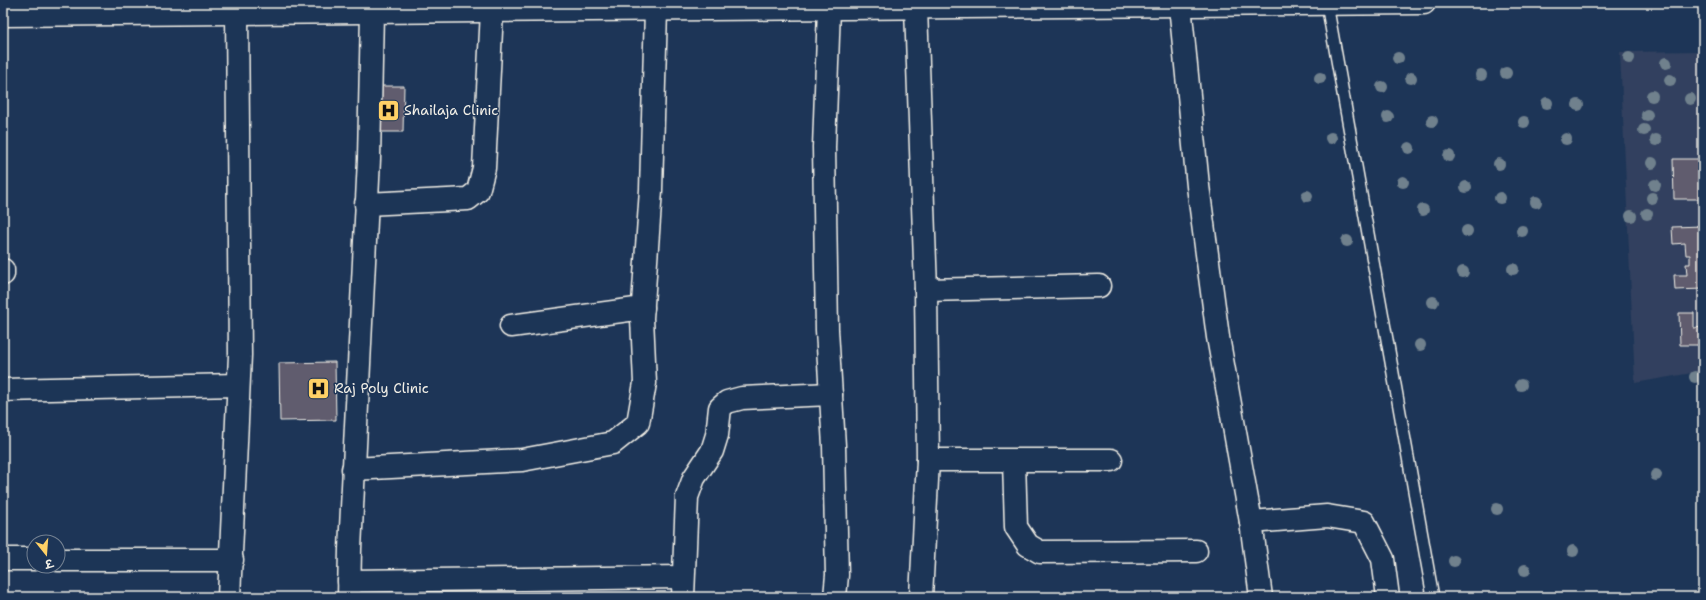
<svg xmlns="http://www.w3.org/2000/svg" width="1706" height="600" viewBox="0 0 1706 600" font-family="'Shantell Sans','Playpen Sans Deva',sans-serif">
  <rect width="100%" height="100%" fill="#1d3557"/>
  <filter id="ink" filterUnits="userSpaceOnUse"><feTurbulence type="fractalNoise" baseFrequency=".025" numOctaves="2"/><feDisplacementMap in="SourceGraphic" scale="8" xChannelSelector="R" yChannelSelector="G"/><feConvolveMatrix kernelMatrix="1 2 1 2 8 2 1 2 1" color-interpolation-filters="sRGB"/></filter>
  <g filter="url(#ink)">
    <path fill="#31415e" d="M1703 51V371L1635 383 1620 52Z"/>
    <g fill="#605c6e" stroke="#f4f1e8">
      <path d="M376 86H404L403 132H375Z"/>
      <path d="M1673 159H1703L1702 199H1674Z"/>
      <path d="M1703 226V289L1675 290 1674 275H1687L1686 264H1690V255H1686L1685 243 1673 244 1672 227Z"/>
      <path d="M1679 313H1694V328L1703 327V345H1680Z"/>
      <path d="M335 362 336 420 280 421 279 363Z"/>
    </g>
    <g fill="none" stroke-linecap="round" stroke-linejoin="round">
      <defs>
        <path id="service" d="M1327 4 1433 597"/>
        <g id="minor">
          <path d="M1180 5 1198 186 1218 337 1251 522 1327 516 1364 522 1383 559 1388 597"/>
          <path d="M829 8 824 147 827 330 834 446 837 575 835 597"/>
          <path d="M916 8 926 290 928 460 921 597"/>
          <path d="M366 204 468 199 478 191 484 168 492 11"/>
          <path d="M3 270V274"/>
          <path d="M926 290 1099 286"/>
          <path d="M511 326 643 308"/>
          <path d="M3 390 238 385"/>
          <path d="M928 460H1111"/>
          <path d="M1014 461 1016 527 1028 545 1040 552 1196 551"/>
          <path d="M353 469 522 460 613 443 638 423 645 383 642 318 651 190 656 10"/>
          <path d="M1251 522 1261 597"/>
          <path d="M3 559H34"/>
          <path d="M58 560H232"/>
          <path d="M349 581 683 577"/>
          <path d="M229 597 240 355 237 13"/>
          <path d="M349 597 350 549 369 159 372 12"/>
          <path d="M683 597 687 497 694 478 712 451 717 435 720 408 727 402 742 398 831 394"/>
        </g>
        <path id="primary" d="M3 15 1424 3"/>
      </defs>
      <use href="#service" stroke="#f4f1e8" stroke-width="14"/>
      <use href="#minor" stroke="#f4f1e8" stroke-width="25"/>
      <use href="#primary" stroke="#f4f1e8" stroke-width="25"/>
      <use href="#service" stroke="#1d3557" stroke-width="11"/>
      <use href="#minor" stroke="#1d3557" stroke-width="22"/>
      <use href="#primary" stroke="#1d3557" stroke-width="22"/>
    </g>
    <g fill="#70818d">
      <circle cx="1398" cy="58" r="6"/>
      <circle cx="1629" cy="58" r="6"/>
      <circle cx="1666" cy="63" r="6"/>
      <circle cx="1506" cy="73" r="6"/>
      <circle cx="1481" cy="75" r="6"/>
      <circle cx="1320" cy="78" r="6"/>
      <circle cx="1411" cy="78" r="6"/>
      <circle cx="1670" cy="80" r="6"/>
      <circle cx="1382" cy="87" r="6"/>
      <circle cx="1652" cy="96" r="6"/>
      <circle cx="1690" cy="99" r="6"/>
      <circle cx="1547" cy="103" r="6"/>
      <circle cx="1578" cy="105" r="6"/>
      <circle cx="1647" cy="115" r="6"/>
      <circle cx="1388" cy="117" r="6"/>
      <circle cx="1432" cy="121" r="6"/>
      <circle cx="1524" cy="122" r="6"/>
      <circle cx="1644" cy="130" r="6"/>
      <circle cx="1331" cy="138" r="6"/>
      <circle cx="1566" cy="139" r="6"/>
      <circle cx="1656" cy="140" r="6"/>
      <circle cx="1409" cy="148" r="6"/>
      <circle cx="1449" cy="156" r="6"/>
      <circle cx="1652" cy="163" r="6"/>
      <circle cx="1499" cy="164" r="6"/>
      <circle cx="1403" cy="182" r="6"/>
      <circle cx="1655" cy="185" r="6"/>
      <circle cx="1466" cy="187" r="6"/>
      <circle cx="1307" cy="196" r="6"/>
      <circle cx="1500" cy="198" r="6"/>
      <circle cx="1652" cy="198" r="6"/>
      <circle cx="1536" cy="202" r="6"/>
      <circle cx="1423" cy="210" r="6"/>
      <circle cx="1647" cy="214" r="6"/>
      <circle cx="1631" cy="216" r="6"/>
      <circle cx="1467" cy="231" r="6"/>
      <circle cx="1522" cy="231" r="6"/>
      <circle cx="1347" cy="241" r="6"/>
      <circle cx="1513" cy="269" r="6"/>
      <circle cx="1463" cy="272" r="6"/>
      <circle cx="1433" cy="302" r="6"/>
      <circle cx="1420" cy="345" r="6"/>
      <circle cx="1695" cy="377" r="6"/>
      <circle cx="1521" cy="385" r="6"/>
      <circle cx="1656" cy="475" r="6"/>
      <circle cx="1497" cy="509" r="6"/>
      <circle cx="1573" cy="551" r="6"/>
      <circle cx="1454" cy="561" r="6"/>
      <circle cx="1525" cy="570" r="6"/>
    </g>
  </g>
  <defs>
    <symbol id="hospital-square" viewBox="-11 -11 22 22"><rect x="-9" y="-9" width="18" height="18" rx="4" fill="#ffd166" stroke="#1d3557"/><path d="M-5-5h3v3.5h4V-5h3V5h-3V1.5h-4V5h-3Z" fill="#111"/></symbol>
  </defs>
  <g fill-rule="evenodd">
    <use href="#hospital-square" x="376" y="98" width="25" height="25"/>
    <use href="#hospital-square" x="306" y="376" width="25" height="25"/>
  </g>
  <g text-anchor="middle" dominant-baseline="central" stroke-width="3" stroke-linejoin="round" paint-order="stroke">
    <g font-size="14" fill="#f4f1e8" stroke="#1d3557" text-anchor="start">
      <text x="404" y="110">Shailaja Clinic</text>
      <text x="334" y="388">Raj Poly Clinic</text>
    </g>
  </g>
  <rect width="1706" height="600" fill="none" stroke="#1d3557" stroke-width="16"/>
  <rect x="8" y="8" width="1690" height="584" fill="none" stroke="#f4f1e8" stroke-width="1.5" filter="url(#ink)"/>
  <g transform="translate(46 554) rotate(163)"><circle r="19" fill="#1d3557" stroke="#738091"/>
  <path d="M0-3L7 15L0 10L-7 15Z" fill="#ffd166"/>
  <text y="-6" font-size="11" font-weight="bold" text-anchor="middle" fill="#f4f1e8">उ</text>
  </g>
</svg>
